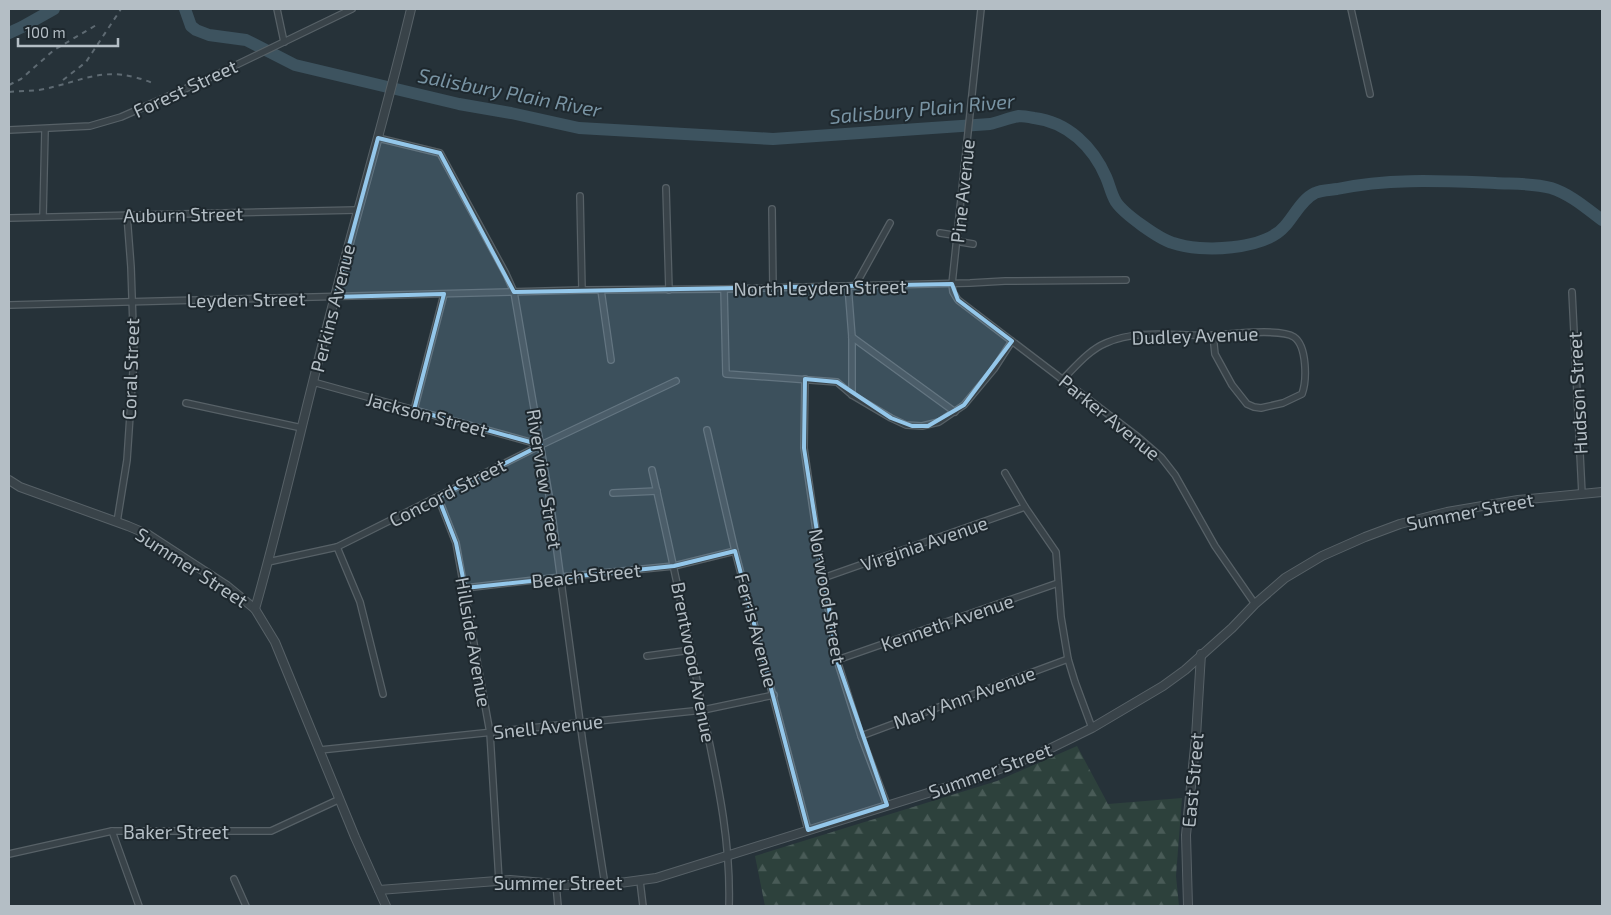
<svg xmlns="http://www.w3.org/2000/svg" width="1611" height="915" viewBox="0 0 1611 915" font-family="'Exo 2',sans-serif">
  <defs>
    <pattern id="forest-firs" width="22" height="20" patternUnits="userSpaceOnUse" patternTransform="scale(1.25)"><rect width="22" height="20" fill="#2d413c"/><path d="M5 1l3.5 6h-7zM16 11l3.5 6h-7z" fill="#495b57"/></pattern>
  </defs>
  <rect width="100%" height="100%" fill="#263239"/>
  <path fill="url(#forest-firs)" d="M1077 746 1108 804 1182 798 1176 876 1179 906H765L755 856 997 781Z"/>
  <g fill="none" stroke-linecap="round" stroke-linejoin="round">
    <g stroke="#3d535f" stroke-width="12">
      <path d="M185 9 191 26 196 30 209 35 246 40 295 65 459 104 511 113 579 128 773 139 990 124C999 122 1009 118 1019 116 1024 116 1029 117 1034 118 1068 122 1093 147 1106 177 1110 186 1111 194 1116 202 1124 214 1159 239 1173 243 1201 253 1265 250 1285 226 1294 216 1302 199 1315 193 1321 190 1330 190 1337 189 1389 178 1442 181 1495 183 1513 184 1533 183 1551 188 1570 194 1586 208 1602 220"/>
      <path d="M9 33 22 27 54 9"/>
    </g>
    <defs>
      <g id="minor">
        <path d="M277 9 284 42"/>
        <path d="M981 9 952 284 953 292 958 300 1138 437 1161 457 1175 475 1215 546 1255 604"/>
        <path d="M1351 9 1370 94"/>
        <path d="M9 130 90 126 121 117 203 81 352 9"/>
        <path d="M378 138 440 153 506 274 514 292 551 507 583 744 605 885"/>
        <path d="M666 188 669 290"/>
        <path d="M580 196 582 290"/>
        <path d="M772 209 773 288"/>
        <path d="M43 217 45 130"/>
        <path d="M9 218 357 210"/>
        <path d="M940 233 953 235 961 242 973 244"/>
        <path d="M848 286 852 337V395"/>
        <path d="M855 286 890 223"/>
        <path d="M724 289 726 374 837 382 852 395 891 418 906 425 922 426 939 422 964 405 994 369 1012 341"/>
        <path d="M601 290 611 360"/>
        <path d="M1572 292 1582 494"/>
        <path d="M9 305 582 290 724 289 970 283 1005 281 1126 280"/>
        <path d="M852 337 955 412"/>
        <path d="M805 379 804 448 823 578 837 660 861 736 887 805"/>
        <path d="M1063 379C1076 366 1089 350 1106 343 1140 328 1180 337 1215 335 1232 334 1281 328 1294 337 1307 346 1307 380 1302 394L1283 403 1261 408 1254 407 1247 404 1232 385 1215 354 1213 335"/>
        <path d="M313 382 541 445"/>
        <path d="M186 403 302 428"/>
        <path d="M414 410 444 294"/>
        <path d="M707 430 735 551 808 830"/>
        <path d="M652 470C670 549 687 628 702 707 716 775 731 837 729 906"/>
        <path d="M1005 473 1025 507 1056 552 1061 617 1068 659 1075 682 1092 728"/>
        <path d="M613 493 657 491"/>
        <path d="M438 497 456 543 490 733 499 881"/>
        <path d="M117 522 127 460 134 356 131 267 127 215"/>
        <path d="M337 547 360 602 383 694"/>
        <path d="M268 562 337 547 541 445 676 381"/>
        <path d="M823 578 1025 507"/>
        <path d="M465 588 561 577 674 566 735 551"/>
        <path d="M647 656 691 650"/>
        <path d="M837 660 1058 583"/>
        <path d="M861 736 1068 659"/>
        <path d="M320 750 703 710 774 695"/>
        <path d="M112 831 139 906"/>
        <path d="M9 854 112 831H271L340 799"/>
        <path d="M234 879 246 906"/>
        <path d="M640 881 643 906"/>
        <path d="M556 884 558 906"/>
      </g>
      <g id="tertiary">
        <path d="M9 480 20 487 128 526 147 534 227 586 255 609 275 642 355 837 386 906"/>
        <path d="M255 609C282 514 303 418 328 323 355 218 386 114 411 9"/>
        <path d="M379 890 510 880 566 885H605L656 878 976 778 1039 754 1092 728 1163 686 1185 670 1232 628 1255 604 1285 578 1322 556 1365 537 1400 524 1447 512 1518 500 1602 492"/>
        <path d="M1188 906 1186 835 1196 737 1201 654"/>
      </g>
    </defs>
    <use href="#minor" stroke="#576167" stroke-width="8"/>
    <use href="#tertiary" stroke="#576167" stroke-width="10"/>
    <use href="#minor" stroke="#394349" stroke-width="5.5"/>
    <use href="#tertiary" stroke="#394349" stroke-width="8"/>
    <g stroke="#5e6a72" stroke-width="2" stroke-dasharray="5 5" stroke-linecap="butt">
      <path d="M63 80 86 62 121 9"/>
      <path d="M9 85 21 79 54 50 98 24"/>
      <path d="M9 92C19 91 29 91 39 90 87 81 104 63 155 84"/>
    </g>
  </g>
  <path fill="#94c7ea" fill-opacity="0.2" stroke="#94c7ea" stroke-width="4" stroke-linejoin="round" d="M378 138 440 153 514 292 952 284 958 300 1012 341 964 405 928 426H912L891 418 837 382 805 379 804 448 837 660 887 805 808 830 735 551 674 566 465 588 456 543 438 497 541 445 414 410 444 294 335 297Z"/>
  <g text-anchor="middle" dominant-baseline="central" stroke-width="4" stroke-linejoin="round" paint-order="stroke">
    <g font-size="19" fill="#b4bec5" stroke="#1e282e">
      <text transform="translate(185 88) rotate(-25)">Forest Street</text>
      <text transform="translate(962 191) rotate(-84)">Pine Avenue</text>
      <text transform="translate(183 214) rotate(-1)">Auburn Street</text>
      <text transform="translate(820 287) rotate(-1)">North Leyden Street</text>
      <text transform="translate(246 299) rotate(-1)">Leyden Street</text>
      <text transform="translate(332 308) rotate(-76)">Perkins Avenue</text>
      <text transform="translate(1195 335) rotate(-2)">Dudley Avenue</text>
      <text transform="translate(130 369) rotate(-88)">Coral Street</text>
      <text transform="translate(1577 393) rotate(-93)">Hudson Street</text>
      <text transform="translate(427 414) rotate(15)">Jackson Street</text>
      <text transform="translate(1110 417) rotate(39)">Parker Avenue</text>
      <text transform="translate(545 479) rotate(81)">Riverview Street</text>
      <text transform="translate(447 492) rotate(-27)">Concord Street</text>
      <text transform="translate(1470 511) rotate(-11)">Summer Street</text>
      <text transform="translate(924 543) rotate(-19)">Virginia Avenue</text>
      <text transform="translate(192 567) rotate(33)">Summer Street</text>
      <text transform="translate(586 575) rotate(-6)">Beach Street</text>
      <text transform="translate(828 596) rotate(80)">Norwood Street</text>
      <text transform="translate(947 622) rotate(-19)">Kenneth Avenue</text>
      <text transform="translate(757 630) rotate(75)">Ferris Avenue</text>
      <text transform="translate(474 642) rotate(80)">Hillside Avenue</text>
      <text transform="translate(694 662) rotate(79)">Brentwood Avenue</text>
      <text transform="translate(964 697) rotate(-20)">Mary Ann Avenue</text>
      <text transform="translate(548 726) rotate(-6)">Snell Avenue</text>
      <text transform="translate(990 770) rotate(-20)">Summer Street</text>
      <text transform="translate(1192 780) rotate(-85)">East Street</text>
      <text x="176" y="831">Baker Street</text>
      <text x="558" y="882">Summer Street</text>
    </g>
    <g font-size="20" font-style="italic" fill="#7994a4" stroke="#1e282e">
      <text transform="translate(510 92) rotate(11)">Salisbury Plain River</text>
      <text transform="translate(922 108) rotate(-5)">Salisbury Plain River</text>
    </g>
  </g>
  <rect width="1611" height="915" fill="none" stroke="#b4bec5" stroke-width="20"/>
  <path d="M18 38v8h100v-8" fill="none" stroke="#b4bec5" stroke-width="2.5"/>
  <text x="25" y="38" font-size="15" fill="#b4bec5" stroke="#1e282e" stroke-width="4" paint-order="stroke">100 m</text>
</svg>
